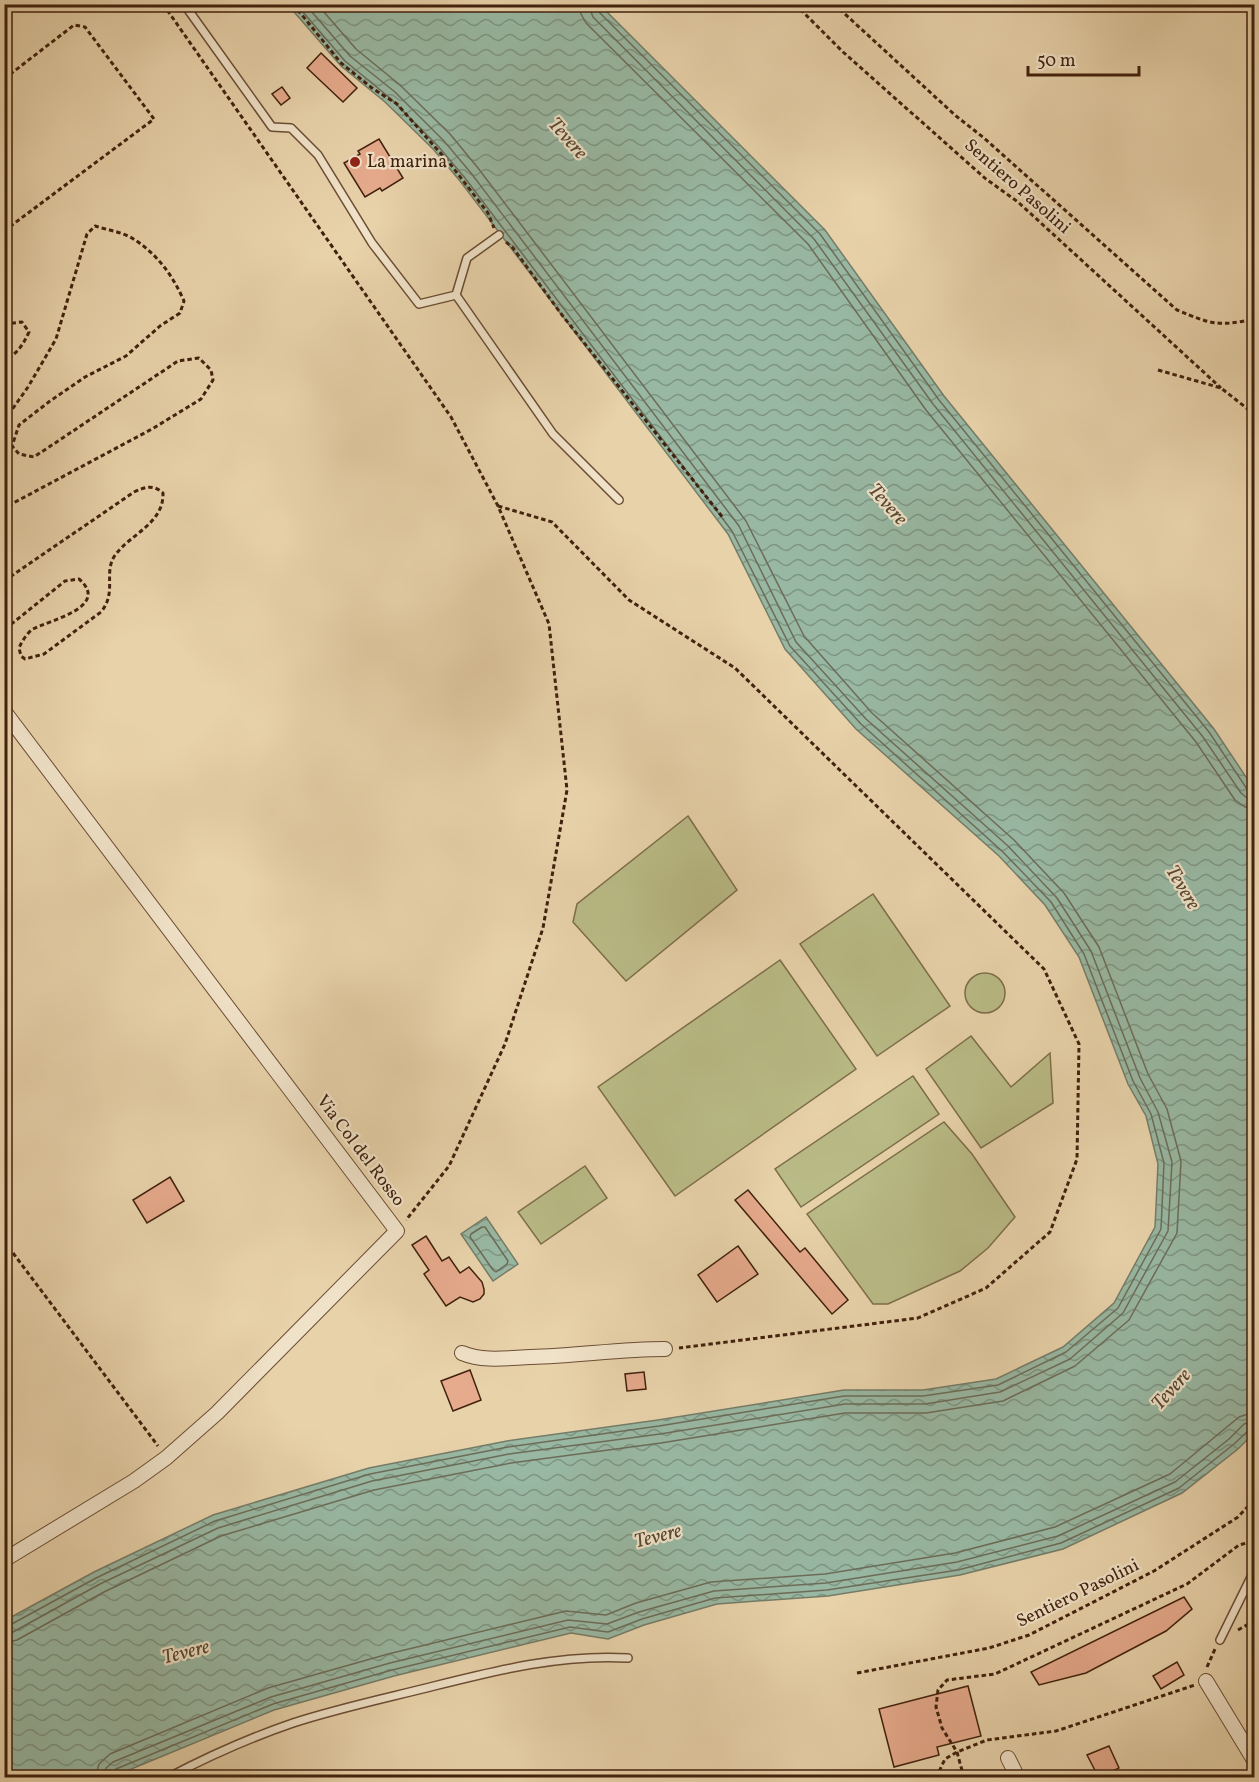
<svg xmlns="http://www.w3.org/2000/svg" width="1259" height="1782" viewBox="0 0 1259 1782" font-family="Vollkorn,serif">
  <defs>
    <pattern id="water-waves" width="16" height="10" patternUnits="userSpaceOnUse" patternTransform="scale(1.5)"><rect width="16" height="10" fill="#98b8a3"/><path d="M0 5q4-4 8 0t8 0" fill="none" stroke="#7e9583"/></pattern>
  </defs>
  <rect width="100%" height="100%" fill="#e8d2aa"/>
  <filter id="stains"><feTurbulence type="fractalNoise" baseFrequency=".00333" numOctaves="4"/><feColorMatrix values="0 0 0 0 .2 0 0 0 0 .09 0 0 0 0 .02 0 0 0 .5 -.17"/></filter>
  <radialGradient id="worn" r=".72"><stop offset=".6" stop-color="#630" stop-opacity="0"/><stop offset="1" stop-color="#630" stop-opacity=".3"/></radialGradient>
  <g fill="#b9bb86" stroke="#7d6e4a" stroke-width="1.5">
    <path d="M688 816 737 890 626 981 573 922 577 904Z"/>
    <path d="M873 894 950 1006 877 1056 800 944Z"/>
    <path d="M780 960 856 1069 675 1196 598 1087Z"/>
    <circle cx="985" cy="993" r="20"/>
    <path d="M971 1036 1011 1087 1050 1053 1053 1103 981 1148 926 1069Z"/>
    <path d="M913 1076 939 1114 801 1207 775 1169Z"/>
    <path d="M944 1122 972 1154 1015 1217 988 1248 960 1271 888 1304H873L807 1214Z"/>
    <path d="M585 1166 607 1198 541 1244 518 1212Z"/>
  </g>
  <g fill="url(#water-waves)" stroke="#757c67" stroke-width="1.5">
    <path d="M288 5H600L825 230 944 396 1214 729 1254 789V1433L1238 1449 1182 1493 1063 1549 960 1575 828 1596 717 1604 644 1625 608 1639 571 1633 394 1676 274 1710 112 1777H5L4 1621 94 1572 213 1515 369 1468 507 1441 658 1420 844 1390H923L996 1379 1063 1347 1114 1303 1155 1227 1158 1164 1146 1116 1128 1084 1079 957 1045 905 999 856 856 729 785 649 728 534 460 181 434 150 385 102 341 66Z"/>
    <path d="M486 1217 518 1264 493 1281 461 1234Z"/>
  </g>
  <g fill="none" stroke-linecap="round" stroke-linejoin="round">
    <g stroke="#6c6c58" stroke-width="1.5">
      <path d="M579 4 581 14 586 23 808 244 926 410 1196 742 1235 800 1245 807 1254 808"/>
      <path d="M588 4 593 17 814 239 933 404 1203 737 1241 793 1247 798 1254 799"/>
      <path d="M596 4 598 11 820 234 939 400 1209 732 1247 789 1254 791"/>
      <path d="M482 1227H485L508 1261 507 1264 496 1272 493 1270 470 1237 471 1234Z"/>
      <path d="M4 1626 10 1625 96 1578 215 1521 370 1474 508 1447 659 1426 844 1396H923L998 1385 1066 1352 1118 1308 1161 1229 1164 1163 1151 1114 1133 1081 1084 954 1051 902 1003 852 861 724 790 646 732 531 465 178 438 146 390 98 345 61 296 4"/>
      <path d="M4 1634 13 1632 100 1584 218 1528 372 1481 509 1454 660 1434 845 1404H925L1000 1392 1070 1359 1123 1313 1168 1231 1172 1162 1158 1112 1140 1078 1091 951 1057 898 1008 846 866 719 796 642 739 526 471 173 444 141 395 92 350 56 305 4"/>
      <path d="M4 1643 17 1640 104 1592 221 1536 374 1490 511 1463 661 1443 845 1413H926L1003 1401 1075 1366 1129 1320 1177 1233 1181 1161 1167 1109 1148 1074 1099 947 1064 893 1014 840 872 713 804 636 746 521 478 168 450 134 400 85 356 49 317 4"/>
      <path d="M95 1778 99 1764 110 1754 268 1688 388 1654 566 1611 606 1615 636 1603 711 1582 825 1574 955 1553 1055 1527 1170 1474 1239 1417 1254 1412"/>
      <path d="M104 1778 106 1768 113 1762 271 1697 390 1663 568 1620 607 1624 639 1612 714 1591 826 1583 957 1562 1058 1536 1175 1482 1229 1439 1244 1424 1254 1421"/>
      <path d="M112 1778 113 1773 116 1769 273 1704 392 1670 570 1627 608 1632 642 1619 715 1598 827 1590 958 1570 1061 1543 1179 1488 1234 1444 1249 1430 1254 1429"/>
    </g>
  </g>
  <g fill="#e6aa8c" stroke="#41210d" stroke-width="1.5">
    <path d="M321 53 357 88 343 102 307 68Z"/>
    <path d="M282 87 290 98 281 105 272 94Z"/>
    <path d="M379 139 403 178 382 191 380 188 365 197 344 163 360 154 358 151Z"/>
    <path d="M170 1177 184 1201 147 1223 133 1200Z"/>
    <path d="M748 1190 800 1252 805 1248 848 1300 832 1314 735 1200Z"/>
    <path d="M426 1236 442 1261 449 1257 460 1273 469 1267 482 1282 484 1289V1294L480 1299 473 1302 460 1297 446 1306 424 1274 429 1270 412 1245Z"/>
    <path d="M738 1246 758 1274 717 1302 698 1275Z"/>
    <path d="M470 1370 481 1400 453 1411 441 1381Z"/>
    <path d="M644 1372 646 1389 627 1391 625 1374Z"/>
    <path d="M1184 1597 1192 1609 1166 1631 1086 1673 1039 1685 1031 1672Z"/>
    <path d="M1177 1662 1184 1675 1161 1689 1153 1676Z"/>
    <path d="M968 1686 981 1736 937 1747 939 1755 894 1767 879 1709Z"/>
    <path d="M1109 1746 1119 1768 1099 1778 1087 1755Z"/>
  </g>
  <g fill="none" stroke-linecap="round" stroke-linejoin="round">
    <defs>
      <g id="lane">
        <path d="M184 4 272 127 291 128 318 155 372 243 419 304 456 295 553 434 619 500"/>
        <path d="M456 295 467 258 499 235"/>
        <path d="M1220 1640 1254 1571"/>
        <path d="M167 1778C207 1757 249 1738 293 1723 339 1708 387 1698 434 1686 498 1670 562 1654 628 1658"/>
      </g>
      <g id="street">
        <path d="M4 711 397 1231 217 1413 166 1458 134 1481 4 1560"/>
        <path d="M462 1353C484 1362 507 1358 531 1357 576 1356 620 1349 665 1349"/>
        <path d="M1206 1681 1254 1760"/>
        <path d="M1008 1758 1018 1778"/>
      </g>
    </defs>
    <use href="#lane" stroke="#6b4d34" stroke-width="10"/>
    <use href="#street" stroke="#6b4d34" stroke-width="16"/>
    <g stroke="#41210d" stroke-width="3" stroke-dasharray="4.5 3" stroke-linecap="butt">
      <path d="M163 4 451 417 498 506 549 624 567 790 543 928 505 1044 449 1166 406 1220"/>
      <path d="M293 4 341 63 372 88 397 104 451 165 488 213 494 228"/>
      <path d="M795 4 843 52 986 179 1018 202 1221 388"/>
      <path d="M834 4 956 116 984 138 1177 310C1211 324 1218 327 1254 319"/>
      <path d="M4 79 74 25 85 27 154 119 4 231"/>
      <path d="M506 242 513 248 562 315 724 519"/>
      <path d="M4 324 22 322 29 332C23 345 17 354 4 361"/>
      <path d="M1158 370 1221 388 1254 414"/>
      <path d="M4 421 28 387 56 339 87 234 95 226C107 230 124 232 135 240 158 255 173 276 184 301L180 313 160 326 126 356 85 377 50 401 19 425 12 446 19 454 34 457 178 361 199 358 211 370 213 380 201 399 152 429 4 508"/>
      <path d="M498 506 552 522 629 600 735 668 1044 969 1079 1044 1077 1159 1050 1232 986 1288 918 1318 679 1348"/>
      <path d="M4 581 134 492C145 487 153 484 163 493 164 523 131 534 116 554 102 572 118 591 101 612L44 654 25 659 21 656 19 648C22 641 27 633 33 629 50 620 111 607 79 579L65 581 4 630"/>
      <path d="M4 1241 158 1446"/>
      <path d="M1238 1630 1254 1621"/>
      <path d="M1207 1667 1215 1649"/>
      <path d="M857 1673 989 1648 1029 1635 1154 1571 1238 1517 1254 1500"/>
      <path d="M936 1778 945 1759 957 1752 987 1740 1056 1731 1195 1685"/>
      <path d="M964 1778 957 1752 942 1728 936 1707 938 1690 947 1680 995 1674 1187 1584 1239 1545 1254 1541"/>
    </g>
    <use href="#lane" stroke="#f0e2c8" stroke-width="7"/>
    <use href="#street" stroke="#f0e2c8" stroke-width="14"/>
  </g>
  <circle fill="#8f2418" stroke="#f0e2c8" stroke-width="2" cx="355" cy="162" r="6"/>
  <g text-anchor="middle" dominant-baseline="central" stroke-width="4.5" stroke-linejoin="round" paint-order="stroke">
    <g font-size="18" fill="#41210d" stroke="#f0e2c8" text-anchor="start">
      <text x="367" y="162">La marina</text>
    </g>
    <g font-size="18" fill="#41210d" stroke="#f0e2c8">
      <text transform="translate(1017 187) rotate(41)">Sentiero Pasolini</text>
      <text transform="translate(360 1151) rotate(53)">Via Col del Rosso</text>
      <text transform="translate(1078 1594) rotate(-26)">Sentiero Pasolini</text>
    </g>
    <g font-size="20" font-style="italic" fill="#574732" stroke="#f0e2c8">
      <text transform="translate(567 139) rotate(49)">Tevere</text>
      <text transform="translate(887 505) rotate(49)">Tevere</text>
      <text transform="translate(1182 888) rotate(59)">Tevere</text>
      <text transform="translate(1172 1390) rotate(-48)">Tevere</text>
      <text transform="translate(658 1537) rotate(-14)">Tevere</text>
      <text transform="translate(186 1653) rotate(-14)">Tevere</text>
    </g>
  </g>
  <rect width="1259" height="1782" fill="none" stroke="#e8d2aa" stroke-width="24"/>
  <rect x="6" y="6" width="1247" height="1770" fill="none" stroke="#41210d" stroke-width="3"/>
  <rect x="12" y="12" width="1235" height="1758" fill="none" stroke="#41210d" stroke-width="1.5"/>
  <path d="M1028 66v9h111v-9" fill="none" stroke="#41210d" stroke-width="3"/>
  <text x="1037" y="66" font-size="18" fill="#41210d" stroke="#f0e2c8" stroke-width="4.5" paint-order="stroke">50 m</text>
  <rect width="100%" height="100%" filter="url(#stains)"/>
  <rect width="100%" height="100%" fill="url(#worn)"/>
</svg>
